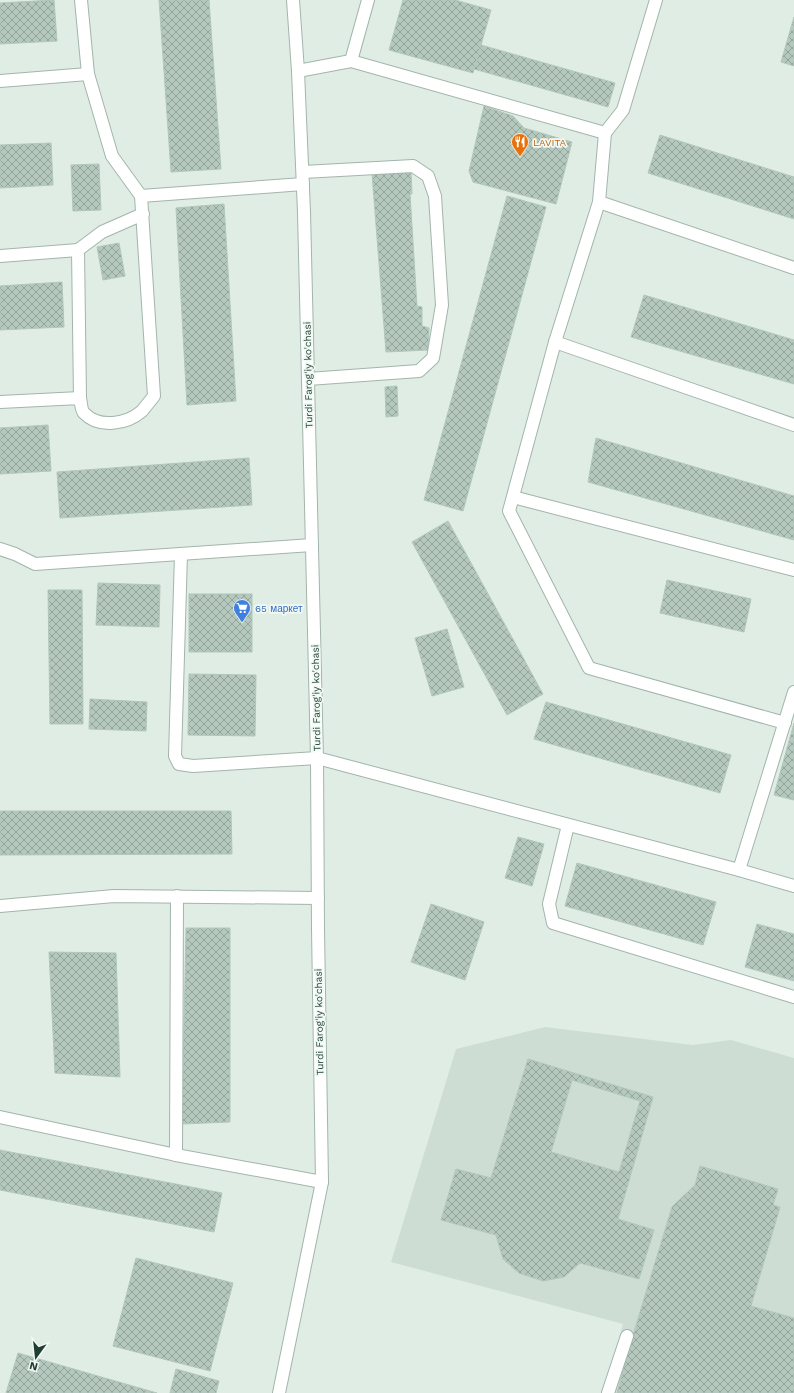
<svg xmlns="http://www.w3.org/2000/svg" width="794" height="1393" viewBox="0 0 794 1393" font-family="'Work Sans',sans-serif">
  <defs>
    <pattern id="building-cross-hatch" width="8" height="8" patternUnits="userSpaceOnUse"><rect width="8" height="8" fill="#b5c8be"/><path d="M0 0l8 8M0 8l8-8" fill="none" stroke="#93a49b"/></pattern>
  </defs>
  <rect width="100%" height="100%" fill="#e0ede5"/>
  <path fill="#ceddd4" d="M545 1027 693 1045 731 1040 794 1058V1393H605L623 1324 391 1262 456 1049Z"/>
  <g fill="url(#building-cross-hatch)" stroke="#b2c7bc" fill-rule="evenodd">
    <path d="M54 0 57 41 0 44V3Z"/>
    <path d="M159 0H209L221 169 171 172Z"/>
    <path d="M403 0H455L491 10 473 73 389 50Z"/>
    <path d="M794 17V66L781 62Z"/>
    <path d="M481 45 615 83 608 107 474 69Z"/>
    <path d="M484 106 513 116 524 128 572 142 556 204 473 182 469 171Z"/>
    <path d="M660 135 794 177V219L648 173Z"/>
    <path d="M51 143 53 185 0 188V145Z"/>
    <path d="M99 164 101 210 73 211 71 165Z"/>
    <path d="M411 172 412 194H410L417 306 422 307V326L429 328 428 350 386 352 372 174Z"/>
    <path d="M507 196 546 207 463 511 424 500Z"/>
    <path d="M224 204 236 401 187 405 176 208Z"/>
    <path d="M119 243 125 276 103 280 97 247Z"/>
    <path d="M62 282 64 327 0 330V286Z"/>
    <path d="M644 295 794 340V384L631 337Z"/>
    <path d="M397 386 398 416 386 417 385 387Z"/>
    <path d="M48 425 51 471 0 474V428Z"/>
    <path d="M596 438 794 496V540L588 482Z"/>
    <path d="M249 458 252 505 60 518 57 472Z"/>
    <path d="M448 521 543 694 507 715 412 542Z"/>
    <path d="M667 580 751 599 744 632 660 613Z"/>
    <path d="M98 583 160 585 159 627 96 625Z"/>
    <path d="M48 590H82L83 724H50Z"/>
    <rect x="189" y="594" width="63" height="58"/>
    <path d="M447 629 464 687 432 696 415 638Z"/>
    <path d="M189 674 256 675 255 736 188 735Z"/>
    <path d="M90 699 147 702 146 731 89 729Z"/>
    <path d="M546 702 731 755 720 793 534 739Z"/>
    <path d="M794 723V800L774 795Z"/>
    <path d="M0 811H231L232 854 0 855Z"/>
    <path d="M518 837 544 844 532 886 505 878Z"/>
    <path d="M577 863 716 902 703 945 565 906Z"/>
    <path d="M431 904 484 922 465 980 411 962Z"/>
    <path d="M757 924 794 934V981L745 967Z"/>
    <path d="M186 928H230V1122L182 1124Z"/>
    <path d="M49 952 116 953 120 1077 55 1073Z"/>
    <path d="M528 1059 653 1097 618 1219 654 1230 639 1279 580 1263 564 1277 543 1281 519 1273 503 1259 496 1235 441 1220 456 1169 491 1178ZM572 1080 640 1101 619 1172 551 1152Z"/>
    <path d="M0 1150 222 1193 214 1232 0 1190Z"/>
    <path d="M700 1166 778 1189 773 1205 780 1207 751 1306 794 1318V1393H617L630 1345 672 1207 695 1185Z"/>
    <path d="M136 1258 233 1283 210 1371 113 1346Z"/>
    <path d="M18 1353 157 1393H6Z"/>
    <path d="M176 1369 219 1381 216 1393H170Z"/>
  </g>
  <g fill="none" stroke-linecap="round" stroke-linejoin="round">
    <defs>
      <g id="minor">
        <path d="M351 61 368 0"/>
        <path d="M298 71 351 61 605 133 599 202 555 342 509 511 589 668 785 723"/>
        <path d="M0 81 88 74"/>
        <path d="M605 133 623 110 656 0"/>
        <path d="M303 172 413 166 428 176 435 196 442 305 433 358 419 371 308 379"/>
        <path d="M141 196 303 184"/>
        <path d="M599 202 794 268"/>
        <path d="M0 256 78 250"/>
        <path d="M555 342 794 425"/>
        <path d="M80 398 78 250 102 232 143 214"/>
        <path d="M0 402 80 398C81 402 81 410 84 413 99 429 127 424 142 411 146 406 150 401 154 396L141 196 112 156 88 74 81 0"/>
        <path d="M513 497 794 570"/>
        <path d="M0 549 15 554 35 564 312 545"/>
        <path d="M181 554 175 756 179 764 193 766 317 758 739 870 794 886"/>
        <path d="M568 825 549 904 553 923 794 997"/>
        <path d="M739 870 794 692"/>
        <path d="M177 896 176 1155 322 1182"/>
        <path d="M0 906 114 896 318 898"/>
        <path d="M0 1117 176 1155"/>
        <path d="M279 1393 322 1182 318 928 317 758 304 212 298 71 293 0"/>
        <path d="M608 1393 627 1336"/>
      </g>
    </defs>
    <use href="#minor" stroke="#a2b5ac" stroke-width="14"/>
    <use href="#minor" stroke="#fff" stroke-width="12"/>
  </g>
  <defs>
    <symbol id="restaurant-pin" viewBox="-11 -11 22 30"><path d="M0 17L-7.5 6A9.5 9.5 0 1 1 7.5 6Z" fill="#e8710a" stroke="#f1f9f4"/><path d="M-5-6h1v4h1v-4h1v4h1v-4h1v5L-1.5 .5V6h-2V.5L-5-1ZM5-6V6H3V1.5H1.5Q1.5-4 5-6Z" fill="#fff"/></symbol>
    <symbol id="supermarket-pin" viewBox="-11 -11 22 30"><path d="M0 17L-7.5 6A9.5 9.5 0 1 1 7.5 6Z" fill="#3f7fe0" stroke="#f1f9f4"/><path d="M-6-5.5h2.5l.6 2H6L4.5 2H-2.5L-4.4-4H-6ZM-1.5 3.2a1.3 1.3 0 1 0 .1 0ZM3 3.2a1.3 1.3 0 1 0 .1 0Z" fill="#fff"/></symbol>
  </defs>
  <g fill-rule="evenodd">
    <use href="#restaurant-pin" x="510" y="132" width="20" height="27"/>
    <use href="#supermarket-pin" x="232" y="598" width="20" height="27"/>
  </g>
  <g text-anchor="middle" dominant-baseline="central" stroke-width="3.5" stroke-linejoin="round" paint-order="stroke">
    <g font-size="10" fill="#c56008" stroke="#f1f9f4" text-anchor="start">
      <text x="533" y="142">LAVITA</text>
    </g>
    <g font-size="10" fill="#1f3f32" stroke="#f1f9f4">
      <text transform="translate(308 375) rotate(-91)">Turdi Farog'iy ko'chasi</text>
      <text transform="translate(316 698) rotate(-91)">Turdi Farog'iy ko'chasi</text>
      <text transform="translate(319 1022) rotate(-91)">Turdi Farog'iy ko'chasi</text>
    </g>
    <g font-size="10" fill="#366cbe" stroke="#f1f9f4" text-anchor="start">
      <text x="255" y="608">65 маркет</text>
    </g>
  </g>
  <g transform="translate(36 1357) rotate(195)" stroke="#f1f9f4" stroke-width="3" paint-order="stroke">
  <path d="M0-3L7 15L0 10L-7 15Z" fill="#1f3f32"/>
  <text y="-6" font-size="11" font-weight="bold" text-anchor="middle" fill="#1f3f32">N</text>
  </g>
</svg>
